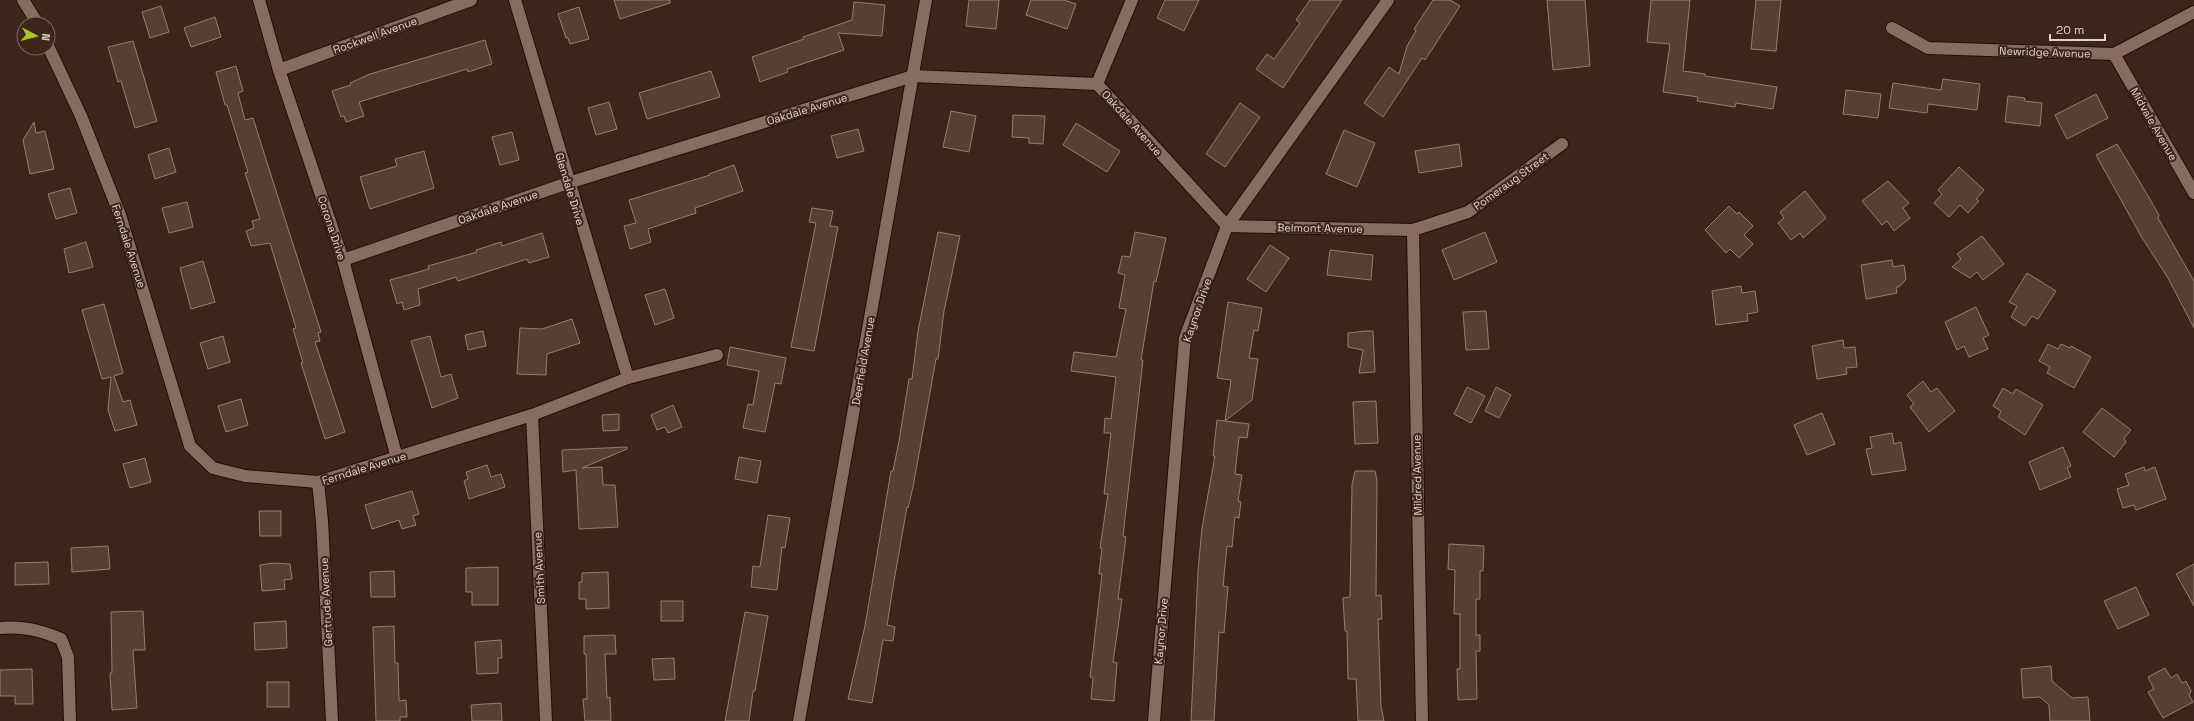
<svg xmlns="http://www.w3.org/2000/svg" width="2194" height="721" viewBox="0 0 2194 721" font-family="'Space Grotesk',sans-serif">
  <rect width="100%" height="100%" fill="#3d251a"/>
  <g fill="#574030" stroke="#987d6d">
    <path d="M614 0H670V3L620 19Z"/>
    <path d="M969 0H999L996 29 966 26Z"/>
    <path d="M1031 0H1064L1076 4 1067 29 1026 15Z"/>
    <path d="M1165 0H1199L1184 31 1157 18Z"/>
    <path d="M1310 0H1342L1283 88 1256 69 1267 54 1274 59 1300 23 1296 20Z"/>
    <path d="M1433 0H1450L1460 6 1425 60 1422 58 1383 117 1364 103 1389 67 1399 74 1407 46 1416 31 1414 29Z"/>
    <path d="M1547 0H1585L1590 66 1553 70Z"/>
    <path d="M1651 0H1690L1683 71 1705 74V76L1777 87 1773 109 1736 103 1735 107 1697 101 1698 97 1663 92 1670 44 1647 42Z"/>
    <path d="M1756 0H1781L1776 51 1751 49Z"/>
    <path d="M854 2 885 5 882 36 838 33 844 50 787 69 788 72 760 82 752 57 804 39 803 37 852 20Z"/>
    <path d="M161 6 169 32 150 38 142 12Z"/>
    <path d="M579 7 589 39 570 44 568 38H566L558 14Z"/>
    <path d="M215 17 221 37 191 47 184 28Z"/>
    <path d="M485 40 492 64 468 72 467 69 359 102 364 116 346 122 344 116 341 117 332 91 351 85 350 83 370 74Z"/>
    <path d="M133 41 157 121 135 128 121 81 118 82 108 47Z"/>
    <path d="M236 66 243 91 238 93 245 120 253 118 263 150 321 332 318 333 320 341 315 342 345 432 325 439 301 363H303L293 329 296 328 270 243 251 246 246 231 254 228 252 221 260 219 245 173 248 172 227 105H225L216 72Z"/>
    <path d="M711 71 720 97 647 119 639 93Z"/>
    <path d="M1943 79 1980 84 1977 110 1928 104 1927 113 1889 108 1893 83 1941 90Z"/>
    <path d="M1846 90 1881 94 1878 118 1843 114Z"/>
    <path d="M2096 94 2108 118 2067 139 2055 115Z"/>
    <path d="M2008 96 2025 98 2024 101 2042 103 2040 126 2005 122Z"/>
    <path d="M609 102 617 129 596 135 588 108Z"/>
    <path d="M1240 103 1260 117 1225 167 1206 154Z"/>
    <path d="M951 111 976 116 969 152 943 147Z"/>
    <path d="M1013 115 1045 116 1043 144 1029 143V138L1012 137Z"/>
    <path d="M34 122 36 133 45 131 54 169 30 174 23 140Z"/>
    <path d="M1076 123 1120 151 1107 172 1063 145Z"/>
    <path d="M858 129 864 151 837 158 831 136Z"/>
    <path d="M1344 130 1375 143 1357 187 1326 174Z"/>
    <path d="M512 132 519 160 500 165 492 137Z"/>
    <path d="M1459 144 1462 166 1419 173 1415 151Z"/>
    <path d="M2117 144 2144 189 2159 215 2158 218 2194 281V328L2168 278 2141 236 2096 155Z"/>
    <path d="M169 148 176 172 155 179 148 155Z"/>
    <path d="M424 151 434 188 370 209 360 177 397 166 395 159Z"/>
    <path d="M734 165 743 191 695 208 696 213 648 229 651 242 630 249 624 226 636 223 629 200 710 175 709 174Z"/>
    <path d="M1959 167 1984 190 1976 199 1979 201 1968 213 1960 205 1949 217 1934 203 1942 194 1938 190Z"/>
    <path d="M1888 181 1909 203 1903 208 1910 218 1894 231 1887 221 1882 225 1862 201Z"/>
    <path d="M70 188 77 213 56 219 48 194Z"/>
    <path d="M1805 191 1826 218 1803 238 1800 233 1791 240 1778 223 1784 218 1780 212Z"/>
    <path d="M187 202 193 227 169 233 162 208Z"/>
    <path d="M1729 206 1737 214 1739 212 1753 226 1744 235 1753 244 1739 258 1730 249 1726 253 1705 230Z"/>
    <path d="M812 208 833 211 830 226 838 227 814 351 791 347 816 223 809 222Z"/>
    <path d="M938 232 960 236 944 311 938 359H936L913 487 908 508 907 507 894 581 887 625 895 627 893 641 883 640 872 703 848 699 865 626 891 471H893L899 441 909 379H912L918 331Z"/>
    <path d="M1135 232 1166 238 1156 282 1154 281 1141 360H1143L1123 536 1126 537 1118 599H1122L1113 662 1117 663 1114 701 1091 699 1093 678 1090 677 1102 574H1099L1102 548H1100L1108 494H1104L1111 433H1104L1105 418 1111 419 1116 377 1071 371 1074 352 1116 357 1126 309 1119 308 1125 275 1118 273 1122 256 1130 257Z"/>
    <path d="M1485 232 1497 262 1454 280 1442 250Z"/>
    <path d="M542 233 549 257 529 263 527 259 458 281 456 277 418 289 420 305 404 310 402 302 397 304 390 280 429 269 428 266 477 252 476 250 501 242 502 246Z"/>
    <path d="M1982 236 2004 264 1983 280 1977 272 1970 278 1952 267 1961 259 1957 254Z"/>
    <path d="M86 242 93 267 69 273 64 249Z"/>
    <path d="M1270 245 1289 258 1266 292 1247 279Z"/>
    <path d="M1330 250 1373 255 1371 280 1327 275Z"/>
    <path d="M1892 260 1893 267 1904 265 1906 279 1899 287H1896L1897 293 1866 299 1861 265Z"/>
    <path d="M203 261 215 302 191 309 180 268Z"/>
    <path d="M2027 273 2056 291 2038 319 2032 316 2025 326 2011 317 2017 306 2009 302Z"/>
    <path d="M1741 286 1742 293 1755 291 1758 312 1747 314 1748 321 1716 325 1712 291Z"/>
    <path d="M665 289 674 318 655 325 645 295Z"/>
    <path d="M1228 302 1262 308 1258 331 1254 330 1249 358 1258 359 1252 400 1225 421 1231 380 1217 378Z"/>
    <path d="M104 304 123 373 114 376 123 402 130 400 137 425 115 431 108 410 111 377 102 379 82 310Z"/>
    <path d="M1976 307 1989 335 1983 338 1988 349 1969 357 1964 346 1957 350 1945 322Z"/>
    <path d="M1486 311 1489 349 1466 350 1463 312Z"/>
    <path d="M572 319 580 343 547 354 546 375 517 374 520 328 542 329Z"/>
    <path d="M483 331 486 346 468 350 465 335Z"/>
    <path d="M1366 331H1373L1375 372 1359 373 1363 350 1348 347V333Z"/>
    <path d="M223 336 230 362 208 369 200 343Z"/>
    <path d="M430 336 441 377 451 374 458 398 432 408 411 341Z"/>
    <path d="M1843 340 1844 348 1855 347 1857 367 1846 368 1847 374 1817 379 1812 346Z"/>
    <path d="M2048 344 2058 349 2061 344 2070 348 2071 346 2091 357 2074 388 2047 373 2050 367 2039 361Z"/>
    <path d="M730 347 786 358 781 384 775 383 765 432 743 428 748 404 753 405 759 371 727 365Z"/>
    <path d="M1923 381 1931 392 1937 388 1955 411 1929 432 1910 407 1914 404 1907 395Z"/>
    <path d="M1467 387 1485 396 1471 423 1454 414Z"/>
    <path d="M1496 387 1511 395 1499 418 1485 411Z"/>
    <path d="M2003 388 2013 394 2016 389 2043 405 2025 435 1998 417 2001 411 1993 406Z"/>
    <path d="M241 399 248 425 226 432 218 406Z"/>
    <path d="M1376 401 1378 443 1355 444 1353 402Z"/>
    <path d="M673 405 682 427 668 433 665 427 657 430 651 415Z"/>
    <path d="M2102 408 2131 430 2124 438 2126 442 2114 457 2083 432Z"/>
    <path d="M1822 413 1835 444 1807 455 1794 425Z"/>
    <path d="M619 414V430L603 431 602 415Z"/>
    <path d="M1217 420 1249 424 1247 438 1239 437 1235 474 1242 475 1238 501 1241 502 1239 518 1235 517 1232 547 1227 546 1223 586 1228 587 1224 633 1219 632 1214 721H1191L1198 571 1202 528 1215 456H1213Z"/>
    <path d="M1892 433 1894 444 1901 442 1906 470 1872 475 1866 449 1872 448 1870 437Z"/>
    <path d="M627 447V449L582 468 602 467 603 485H615L618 527 579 529 576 470 563 472 562 450Z"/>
    <path d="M2063 447 2071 466 2067 468 2071 477 2040 490 2029 462Z"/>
    <path d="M739 457 761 461 757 483 735 479Z"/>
    <path d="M145 458 151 482 130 488 123 464Z"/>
    <path d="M487 465 491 477 501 474 505 487 469 499 464 481 468 479 466 472Z"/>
    <path d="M2144 467 2145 471 2155 467 2166 499 2136 510 2134 505 2123 508 2117 489 2129 485 2125 474Z"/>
    <path d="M1355 471H1375L1377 480 1376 596 1381 595 1382 619H1378L1381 706 1384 721H1358L1356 679H1348L1347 631H1345L1343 598 1350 597 1352 485Z"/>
    <path d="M412 491 419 514 413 516 416 525 402 529 399 520 372 529 365 505Z"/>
    <path d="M259 511H281V536H260Z"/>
    <path d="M768 515 790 518 785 548 782 547 777 590 751 587 753 566 760 567Z"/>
    <path d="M1449 544 1484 546 1483 571H1480V599H1476V635H1480V651H1476L1477 699 1458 700 1457 669H1460V614H1454L1455 570 1448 569Z"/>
    <path d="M108 546 110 569 72 572 71 548Z"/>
    <path d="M48 562 49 584 15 585V563Z"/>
    <path d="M274 563 290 564 292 579 284 580 285 589 262 591 260 565Z"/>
    <path d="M2194 564V606L2176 574Z"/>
    <path d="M498 567V605H472V592H466V568Z"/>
    <path d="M394 571 395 597H371L370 572Z"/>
    <path d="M608 572 609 608 586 609V599H579V582H582V573Z"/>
    <path d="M2136 587 2149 615 2118 629 2104 601Z"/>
    <rect x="661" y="601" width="22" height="20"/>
    <path d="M143 611 145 650H133L137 708 112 710 110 673H112L111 612Z"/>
    <path d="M745 612 768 616 755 691H753L749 721H725Z"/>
    <path d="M286 621 287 648 255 650 254 623Z"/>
    <path d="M394 626 395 663H398L399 701 406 700 407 717H400V721H376L373 627Z"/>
    <path d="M615 635 616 654H605L607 698 610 697 611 721H585L583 699H587L586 654H584V636Z"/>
    <path d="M501 640 502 658H498V673L477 674 475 642Z"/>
    <path d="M674 658 675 679 654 680 652 659Z"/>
    <path d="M2051 666 2052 681 2072 698 2088 697 2090 721H2050L2049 705 2040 697 2023 698 2021 669Z"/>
    <path d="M2165 668 2171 678 2177 674 2182 683 2186 681 2191 691 2189 695 2193 702 2163 718 2148 692 2154 689 2148 677Z"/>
    <path d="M32 669 33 704H15V696H0V670Z"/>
    <rect x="267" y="682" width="22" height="25"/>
    <path d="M501 703 502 721H472L471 705Z"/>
  </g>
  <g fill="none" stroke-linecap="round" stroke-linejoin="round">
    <defs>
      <g id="street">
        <path d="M23 0 38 24"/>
        <path d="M259 0 279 70 343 260 397 458"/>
        <path d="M515 0 628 378"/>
        <path d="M1892 28 1928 48 2114 54 2194 12"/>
        <path d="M48 46 81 116 120 215 190 446 213 468 245 476 318 482 532 415 628 378 717 355"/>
        <path d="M2114 54 2194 193"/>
        <path d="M279 70 471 0"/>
        <path d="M1097 84 1132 0"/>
        <path d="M1413 230 1422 721"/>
        <path d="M343 260 568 183 913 76 1097 84 1227 226 1413 230 1468 212 1562 144"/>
        <path d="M532 415 546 721"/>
        <path d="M318 482 322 521 332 721"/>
        <path d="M0 628C23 626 40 630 61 639L68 657 70 721"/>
        <path d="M799 721 926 0"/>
        <path d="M1154 721 1185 338 1227 226 1388 0"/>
      </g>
    </defs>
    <use href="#street" stroke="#230e04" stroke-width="14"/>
    <use href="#street" stroke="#886c5f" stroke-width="12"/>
  </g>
  <g text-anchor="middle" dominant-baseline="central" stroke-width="4" stroke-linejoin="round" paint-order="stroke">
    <g font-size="11" fill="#e2d2cb" stroke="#3d251a">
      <text transform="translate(375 35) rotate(-20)">Rockwell Avenue</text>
      <text transform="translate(2045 52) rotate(2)">Newridge Avenue</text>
      <text transform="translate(807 109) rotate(-17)">Oakdale Avenue</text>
      <text transform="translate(1132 123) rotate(48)">Oakdale Avenue</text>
      <text transform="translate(2154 124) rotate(60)">Midvale Avenue</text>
      <text transform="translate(1511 181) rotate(-36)">Pomeraug Street</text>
      <text transform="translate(570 189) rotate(73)">Glendale Drive</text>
      <text transform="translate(498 207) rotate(-19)">Oakdale Avenue</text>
      <text transform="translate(332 228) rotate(72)">Corona Drive</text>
      <text transform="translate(1320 228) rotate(1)">Belmont Avenue</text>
      <text transform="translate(129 246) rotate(72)">Ferndale Avenue</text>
      <text transform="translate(1197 310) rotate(-71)">Kaynor Drive</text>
      <text transform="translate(863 361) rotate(-80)">Deerfield Avenue</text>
      <text transform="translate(364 468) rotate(-17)">Ferndale Avenue</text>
      <text transform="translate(1417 475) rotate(-91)">Mildred Avenue</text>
      <text transform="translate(539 568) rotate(-93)">Smith Avenue</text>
      <text transform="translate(326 602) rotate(-93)">Gertrude Avenue</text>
      <text transform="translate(1161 631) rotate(-85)">Kaynor Drive</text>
    </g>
  </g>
  <g transform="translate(36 36) rotate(97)"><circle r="19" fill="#3d251a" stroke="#7f6a61"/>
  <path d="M0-3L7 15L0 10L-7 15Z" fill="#a5c823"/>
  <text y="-6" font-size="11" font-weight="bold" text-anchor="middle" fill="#e2d2cb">N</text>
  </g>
  <path d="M2050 34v6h55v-6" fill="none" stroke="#e2d2cb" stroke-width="2"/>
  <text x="2056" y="34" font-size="12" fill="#e2d2cb" stroke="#3d251a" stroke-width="3" paint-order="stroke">20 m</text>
</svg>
